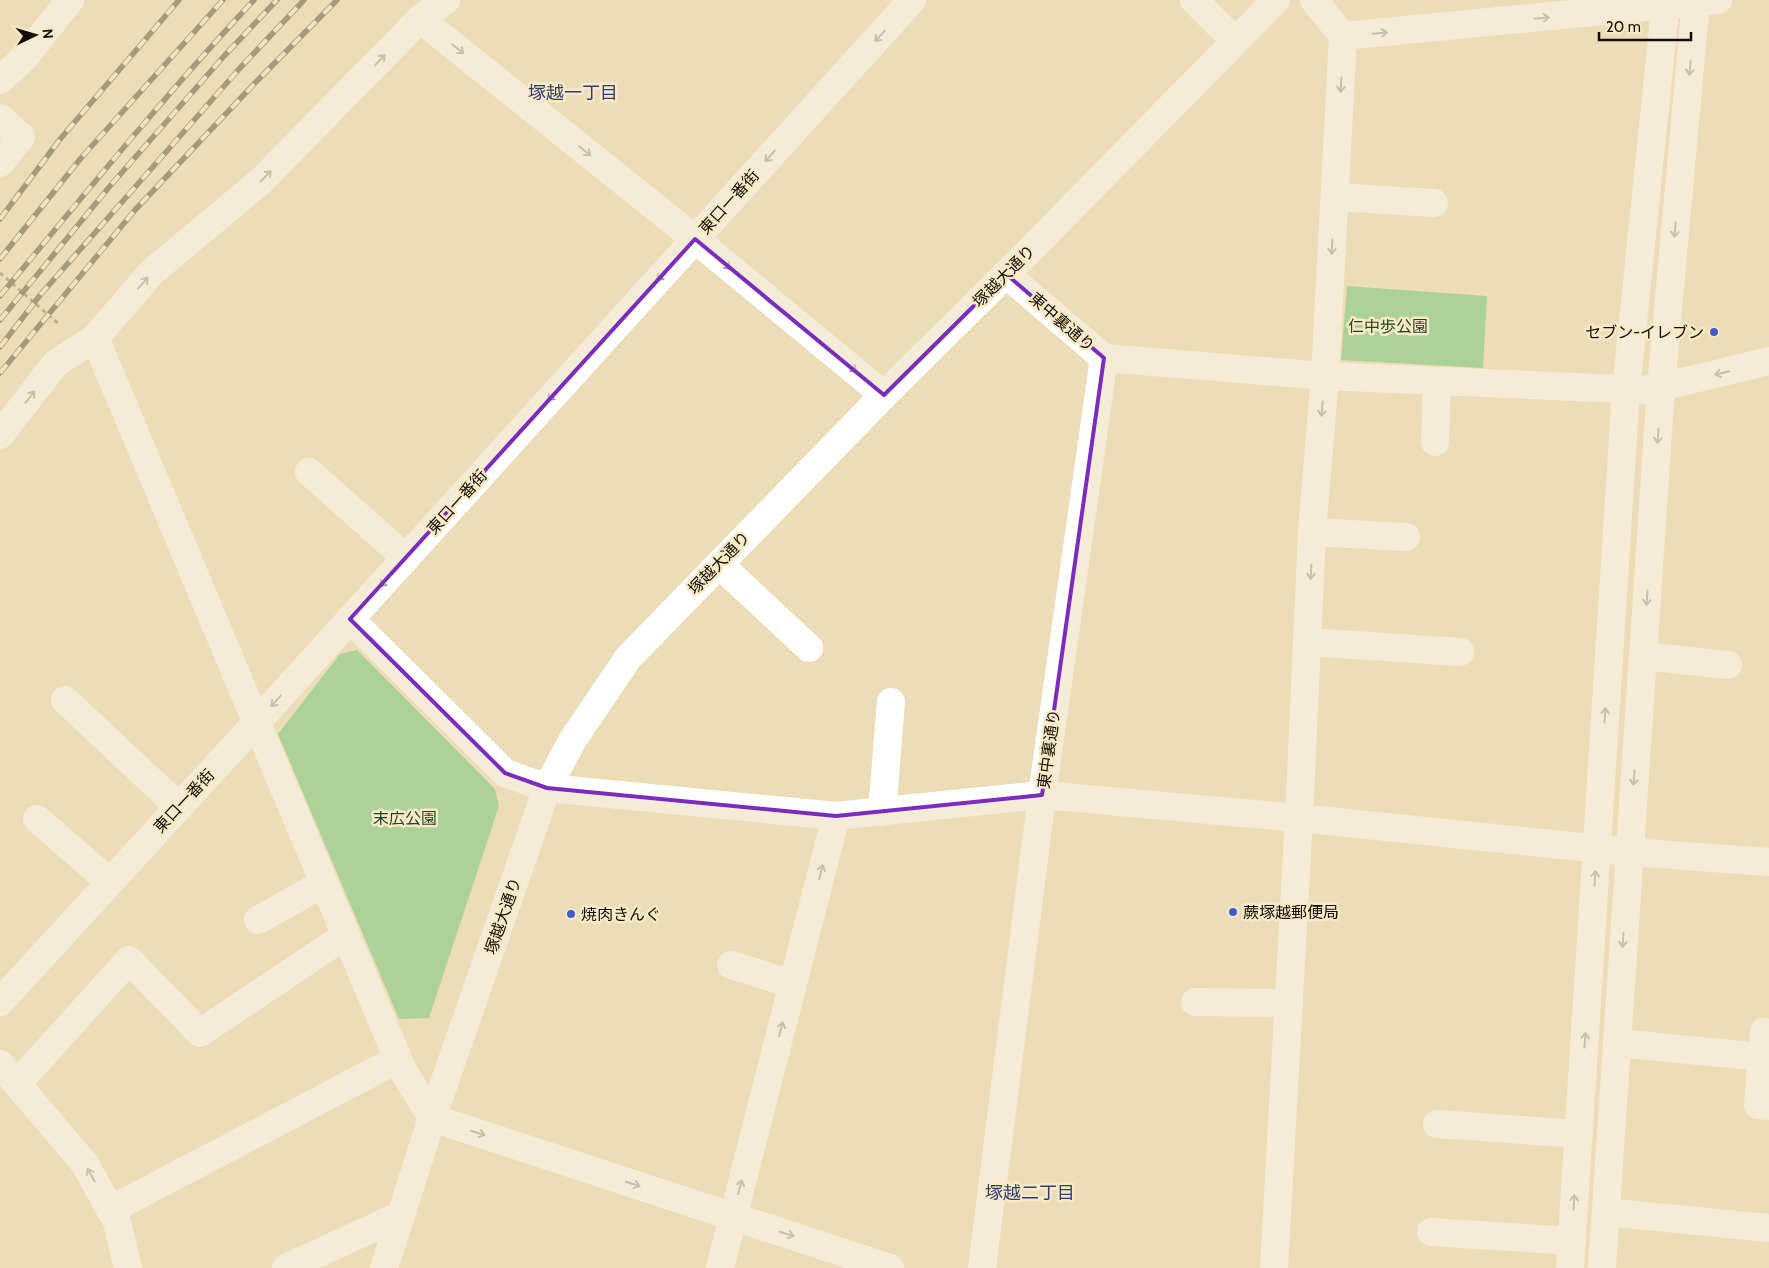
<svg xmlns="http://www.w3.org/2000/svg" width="1769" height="1268" viewBox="0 0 1769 1268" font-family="Cabin,'Noto Sans JP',sans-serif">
  <rect width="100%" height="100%" fill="#ecddb8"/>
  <g fill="#5ec575">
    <path d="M1347 286 1487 296 1483 368 1341 360Z"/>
    <path d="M357 650 495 789 499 806 429 1018 399 1019 278 734 340 654Z"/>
  </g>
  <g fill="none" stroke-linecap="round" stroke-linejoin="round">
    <path stroke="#847a61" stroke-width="3" stroke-dasharray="4 4" stroke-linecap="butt" d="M0 273 60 325"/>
    <g stroke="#fff" stroke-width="28">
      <path d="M1194 0 1235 41"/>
      <path d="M1314 0 1343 36 1718 0"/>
      <path d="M420 19 695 239 884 395"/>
      <path d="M0 80 24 58 70 0"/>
      <path d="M0 118 21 137 0 163"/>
      <path d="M1335 197 1434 203"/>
      <path d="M1006 274 1104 358"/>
      <path d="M95 338 398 1059 404 1072 432 1118 890 1268"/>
      <path d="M1104 358 1325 376 1643 390 1661 387 1769 361"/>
      <path d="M0 435 56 363 95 338 152 272 261 181 420 19 446 0"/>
      <path d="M1435 442 1437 382"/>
      <path d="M309 472 406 558"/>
      <path d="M1312 532 1406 537"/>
      <path d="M719 564 809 648"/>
      <path d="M350 619 505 773 547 788 836 816 1042 795 1299 818 1629 852 1769 862"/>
      <path d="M1307 642 1460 652"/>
      <path d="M1643 656 1728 665"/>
      <path d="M65 700 179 807"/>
      <path d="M882 812 891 702"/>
      <path d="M37 819 110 882"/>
      <path d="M258 920 324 883"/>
      <path d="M731 965 792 984"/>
      <path d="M0 1002 256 723 912 0"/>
      <path d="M1195 1002 1289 1003"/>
      <path d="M1764 1032 1758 1105 1769 1106"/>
      <path d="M1617 1043 1762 1057"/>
      <path d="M0 1064 85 1164 117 1222 128 1268"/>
      <path d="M17 1084 129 960 200 1033 346 935"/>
      <path d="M1437 1124 1579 1134"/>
      <path d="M110 1210 398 1059"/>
      <path d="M1606 1212 1769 1228"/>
      <path d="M1431 1232 1572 1241"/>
      <path d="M286 1268 401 1215"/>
      <path d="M384 1268 432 1118 547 788 572 741 628 658 884 395 1029 251 1276 0"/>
      <path d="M720 1268 836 816"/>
      <path d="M982 1268 1042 795 1104 358"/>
      <path d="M1274 1268 1299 818 1312 532 1325 376 1343 36"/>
      <path d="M1570 1268 1626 390 1666 0"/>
      <path d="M1602 1268 1661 387 1696 0"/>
    </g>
    <defs>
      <g id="rail">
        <path d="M0 219 61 138 179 0"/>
        <path d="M0 259 81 158 223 0"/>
        <path d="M0 296C83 196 165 95 254 0"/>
        <path d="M0 320 110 186 225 55 277 0"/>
        <path d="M0 347 41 294 240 68 304 0"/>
        <path d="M0 373 135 210 256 82 337 0"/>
      </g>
    </defs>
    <use href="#rail" stroke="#514a37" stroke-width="5.5"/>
    <use href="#rail" stroke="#f9eac5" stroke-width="4" stroke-dasharray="11" stroke-linecap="butt"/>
  </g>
  <defs><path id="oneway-shaft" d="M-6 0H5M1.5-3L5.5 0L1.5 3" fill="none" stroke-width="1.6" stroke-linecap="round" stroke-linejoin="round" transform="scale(1.25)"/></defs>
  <g stroke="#a09e9a">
    <use href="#oneway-shaft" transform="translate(1542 18) rotate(-5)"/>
    <use href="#oneway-shaft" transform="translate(1380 33) rotate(-5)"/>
    <use href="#oneway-shaft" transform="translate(880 36) rotate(132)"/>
    <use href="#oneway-shaft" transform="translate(458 49) rotate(39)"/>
    <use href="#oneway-shaft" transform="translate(380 60) rotate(-46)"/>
    <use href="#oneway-shaft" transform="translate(1690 68) rotate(95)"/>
    <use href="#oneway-shaft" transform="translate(1341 85) rotate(93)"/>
    <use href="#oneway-shaft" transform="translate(585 151) rotate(39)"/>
    <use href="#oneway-shaft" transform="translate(770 156) rotate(132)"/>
    <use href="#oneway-shaft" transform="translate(266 176) rotate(-45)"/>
    <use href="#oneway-shaft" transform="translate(1675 230) rotate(95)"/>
    <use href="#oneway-shaft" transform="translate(1332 247) rotate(93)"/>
    <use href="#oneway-shaft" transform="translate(725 264) rotate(40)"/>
    <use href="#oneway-shaft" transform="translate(662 275) rotate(132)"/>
    <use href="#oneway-shaft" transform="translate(143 283) rotate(-49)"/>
    <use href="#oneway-shaft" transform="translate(851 367) rotate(40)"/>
    <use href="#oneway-shaft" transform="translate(1722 373) rotate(166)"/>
    <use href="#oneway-shaft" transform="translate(553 395) rotate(132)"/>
    <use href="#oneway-shaft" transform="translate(30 397) rotate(-52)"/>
    <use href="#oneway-shaft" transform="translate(1322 409) rotate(95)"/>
    <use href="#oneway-shaft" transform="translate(1658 436) rotate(94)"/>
    <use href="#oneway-shaft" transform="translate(1311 572) rotate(93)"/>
    <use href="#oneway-shaft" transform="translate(385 581) rotate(132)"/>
    <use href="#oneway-shaft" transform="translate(1647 598) rotate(94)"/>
    <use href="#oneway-shaft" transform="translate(276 701) rotate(132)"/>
    <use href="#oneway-shaft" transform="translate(1605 715) rotate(-86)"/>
    <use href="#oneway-shaft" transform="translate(1634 778) rotate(94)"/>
    <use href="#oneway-shaft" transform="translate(821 872) rotate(-76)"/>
    <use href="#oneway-shaft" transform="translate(1595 878) rotate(-86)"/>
    <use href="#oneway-shaft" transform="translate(1623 940) rotate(94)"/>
    <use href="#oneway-shaft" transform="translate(781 1029) rotate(-75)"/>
    <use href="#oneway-shaft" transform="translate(1585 1040) rotate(-86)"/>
    <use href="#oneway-shaft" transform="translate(478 1133) rotate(18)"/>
    <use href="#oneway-shaft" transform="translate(91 1175) rotate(-119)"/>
    <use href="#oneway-shaft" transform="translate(633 1184) rotate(18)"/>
    <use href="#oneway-shaft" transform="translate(740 1187) rotate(-75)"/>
    <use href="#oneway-shaft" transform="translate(1574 1202) rotate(-87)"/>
    <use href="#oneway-shaft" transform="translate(787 1234) rotate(18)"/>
  </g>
  <path d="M0 0H1769V1268H0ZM695 239 884 395 1006 274 1104 358 1042 795 836 816 547 788 505 773 350 619Z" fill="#ecddb8" fill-opacity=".55" fill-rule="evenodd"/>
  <path fill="none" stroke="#7b2cbf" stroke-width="4" stroke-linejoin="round" d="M695 239 884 395 1006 274 1104 358 1042 795 836 816 547 788 505 773 350 619Z"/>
  <g fill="#405ccf" stroke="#f9eac5" stroke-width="2">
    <circle cx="1714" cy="332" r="5"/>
    <circle cx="1233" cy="912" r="5"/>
    <circle cx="571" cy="914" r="5"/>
  </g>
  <g text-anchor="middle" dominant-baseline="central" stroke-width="5" stroke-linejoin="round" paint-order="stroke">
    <g font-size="16" fill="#120d02" stroke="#f9eac5">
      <text transform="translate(729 202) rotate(-48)">東口一番街</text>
      <text transform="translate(1004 276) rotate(-45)">塚越大通り</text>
      <text transform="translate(1062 322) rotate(41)">東中裏通り</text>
      <text transform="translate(457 502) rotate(-48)">東口一番街</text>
      <text transform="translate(719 563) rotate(-46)">塚越大通り</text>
      <text transform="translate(1049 749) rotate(-82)">東中裏通り</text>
      <text transform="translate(184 801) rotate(-47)">東口一番街</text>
      <text transform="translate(503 916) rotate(-71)">塚越大通り</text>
    </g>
    <g font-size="16" fill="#1d4626" stroke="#f9eac5">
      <text x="1388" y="326">仁中歩公園</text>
      <text x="405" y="818">末広公園</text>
    </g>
    <g font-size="16" fill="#120d02" stroke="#f9eac5" text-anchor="start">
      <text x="1704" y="332" text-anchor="end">セブン-イレブン</text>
      <text x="1243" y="912">蕨塚越郵便局</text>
      <text x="581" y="914">焼肉きんぐ</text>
    </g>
    <g font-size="18" fill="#2c3d76" stroke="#f9eac5">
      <text x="573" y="93">塚越一丁目</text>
      <text x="1030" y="1193">塚越二丁目</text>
    </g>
  </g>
  <g transform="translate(35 35) rotate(85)" stroke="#f9eac5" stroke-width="4" paint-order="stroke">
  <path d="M0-4L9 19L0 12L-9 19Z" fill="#120d02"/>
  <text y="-8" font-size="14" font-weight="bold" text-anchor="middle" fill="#120d02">N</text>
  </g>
  <path d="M1599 32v8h92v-8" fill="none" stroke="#120d02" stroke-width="2.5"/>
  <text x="1606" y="32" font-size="15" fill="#120d02" stroke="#f9eac5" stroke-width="4" paint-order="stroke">20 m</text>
</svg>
